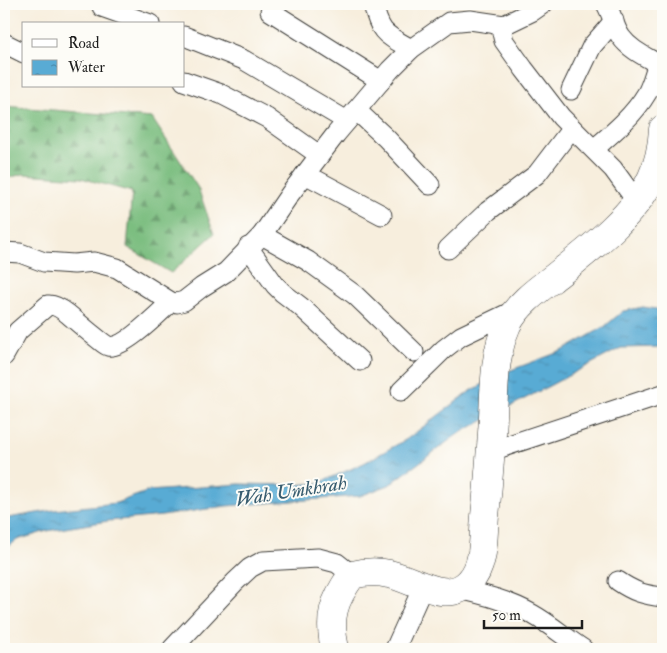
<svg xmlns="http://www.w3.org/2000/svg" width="667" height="653" viewBox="0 0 667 653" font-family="'IM FELL Double Pica',serif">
  <defs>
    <pattern id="forest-firs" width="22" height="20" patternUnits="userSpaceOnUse" patternTransform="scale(1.25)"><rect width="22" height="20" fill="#7bbe80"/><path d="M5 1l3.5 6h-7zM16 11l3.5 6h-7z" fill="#649a68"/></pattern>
    <pattern id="water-ripples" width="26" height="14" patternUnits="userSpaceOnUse" patternTransform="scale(1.25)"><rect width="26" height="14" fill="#59abd4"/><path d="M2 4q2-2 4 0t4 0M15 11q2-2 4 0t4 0" fill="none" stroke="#498aab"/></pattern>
  </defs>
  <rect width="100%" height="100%" fill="#fdfcf7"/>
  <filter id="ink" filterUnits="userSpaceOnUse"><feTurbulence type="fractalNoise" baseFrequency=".02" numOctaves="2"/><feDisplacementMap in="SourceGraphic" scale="10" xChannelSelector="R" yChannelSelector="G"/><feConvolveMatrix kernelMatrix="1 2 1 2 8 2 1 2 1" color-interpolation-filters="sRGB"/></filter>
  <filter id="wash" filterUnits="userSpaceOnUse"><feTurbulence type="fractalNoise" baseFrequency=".0096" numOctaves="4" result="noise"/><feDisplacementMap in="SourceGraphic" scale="20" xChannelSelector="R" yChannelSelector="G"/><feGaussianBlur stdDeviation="1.12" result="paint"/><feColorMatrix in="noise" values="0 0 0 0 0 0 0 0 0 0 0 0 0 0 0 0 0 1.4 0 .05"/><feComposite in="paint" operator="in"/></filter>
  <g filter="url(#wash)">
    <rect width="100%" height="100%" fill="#f7eedd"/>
    <path fill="url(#forest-firs)" stroke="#4c6d4e" d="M4 106 152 118 198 188 214 234 171 273 127 247 132 192 81 178 23 174 4 179Z"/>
    <path fill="url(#water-ripples)" stroke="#3a6478" d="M643 307 663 310V347L621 348 458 434 389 485 360 496 226 506 162 516 108 521 47 531 17 540 4 550V521L8 518 54 510 116 503 149 491 239 484 293 485 319 483 364 463 407 439 469 392 503 373 562 351 604 327 623 311Z"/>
  </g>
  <g filter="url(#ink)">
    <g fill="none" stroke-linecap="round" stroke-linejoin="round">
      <defs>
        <g id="minor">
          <path d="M373 4C380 34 385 34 411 49"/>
          <path d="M606 4C612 14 614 27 621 37 631 51 649 58 663 67"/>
          <path d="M102 7 150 24"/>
          <path d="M270 11 381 81"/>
          <path d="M504 25 502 33 504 41 524 69 561 117 613 169 637 202"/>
          <path d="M184 36 244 60 347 121"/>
          <path d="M4 43 24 53"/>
          <path d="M184 81 221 94 267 118 319 155"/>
          <path d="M571 90 592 46 614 21"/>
          <path d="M356 110 386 138 430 185"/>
          <path d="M594 149C614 132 634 115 647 93 652 84 654 73 658 64"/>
          <path d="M305 174 382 215"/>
          <path d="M262 235 308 261 355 295 414 352"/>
          <path d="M248 247 275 285 283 293 300 306 360 361"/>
          <path d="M448 249 488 211 537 174 572 128"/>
          <path d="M4 252 20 253 44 262 74 264 94 262 117 268 171 302 177 303 184 301 202 287 226 272 262 235 290 194 336 134 390 70 411 49 449 22 470 20 504 25 533 11 543 4"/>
          <path d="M4 356 18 331 48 305C55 304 63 310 68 314 74 319 105 346 108 346 123 350 160 312 171 302"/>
          <path d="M401 391 444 349 461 336 517 309"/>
          <path d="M491 451 663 394"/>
          <path d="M618 581C634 592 644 595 663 597"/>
          <path d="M459 589C485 595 509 601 532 614 550 624 566 638 583 649"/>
          <path d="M172 649 235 582 250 568 263 561 318 558 337 563 352 575"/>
          <path d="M395 649 423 587"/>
        </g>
        <path id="highway" d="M335 649C328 618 333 601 352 575 364 572 376 571 389 574 414 579 448 606 470 581 485 565 483 537 485 516 488 488 490 461 492 433 495 396 492 359 507 325 516 306 536 291 552 279 585 253 635 216 652 177 659 162 662 146 663 129"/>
      </defs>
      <use href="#minor" stroke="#3d3c39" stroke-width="21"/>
      <use href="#highway" stroke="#3d3c39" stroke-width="29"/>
      <use href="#minor" stroke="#fff" stroke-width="19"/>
      <use href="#highway" stroke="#fff" stroke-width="28"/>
    </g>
  </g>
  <g text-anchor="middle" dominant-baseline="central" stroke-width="4" stroke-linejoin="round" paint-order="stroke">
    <g font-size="20" font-style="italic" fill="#375c6f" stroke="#fdfcf7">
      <text transform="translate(291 491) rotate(-9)">Wah Umkhrah</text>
    </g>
  </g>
  <rect width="667" height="653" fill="none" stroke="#fdfcf7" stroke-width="20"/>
  <rect x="22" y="22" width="162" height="65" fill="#fdfcf7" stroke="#a3a29f"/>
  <rect x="32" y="39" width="25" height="8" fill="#ffffff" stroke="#a3a29f"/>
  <text x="68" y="48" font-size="15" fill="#1c1c1c">Road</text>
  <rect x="32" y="60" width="25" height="15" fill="url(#water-ripples)" stroke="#a3a29f"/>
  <text x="68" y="72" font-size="15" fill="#1c1c1c">Water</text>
  <path d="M484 620v8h98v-8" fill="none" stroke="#1c1c1c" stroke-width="2.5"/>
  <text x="492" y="620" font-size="15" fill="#1c1c1c" stroke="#fdfcf7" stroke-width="4" paint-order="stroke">50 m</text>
</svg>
